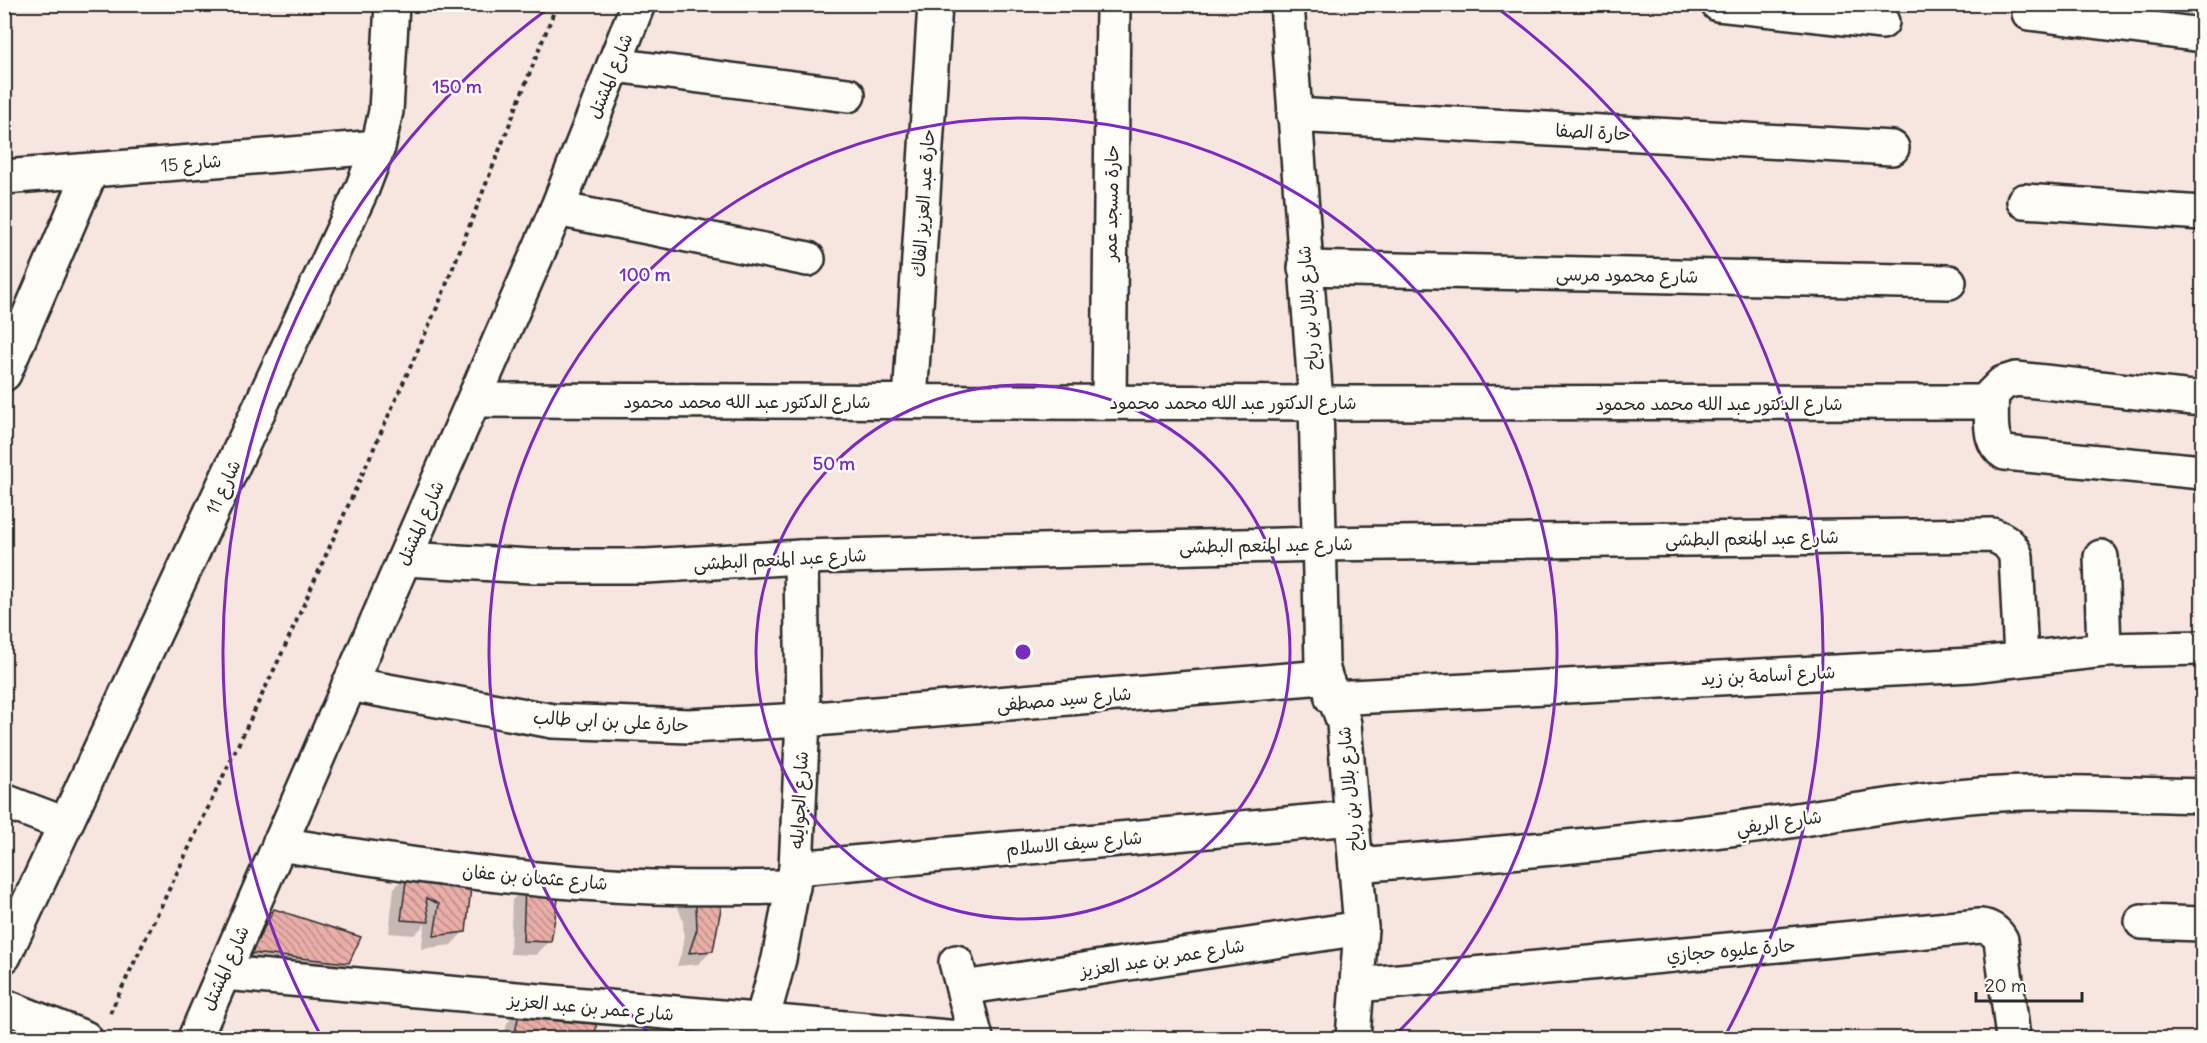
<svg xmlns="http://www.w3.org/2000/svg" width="2207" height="1043" viewBox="0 0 2207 1043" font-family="Delius,'Playpen Sans Arabic',sans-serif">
  <defs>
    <pattern id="building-back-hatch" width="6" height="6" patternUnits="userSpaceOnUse" patternTransform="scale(1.5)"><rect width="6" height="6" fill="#e9aea8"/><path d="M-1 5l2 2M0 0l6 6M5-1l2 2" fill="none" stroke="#bd8e89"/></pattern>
  </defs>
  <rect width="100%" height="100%" fill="#f7e5df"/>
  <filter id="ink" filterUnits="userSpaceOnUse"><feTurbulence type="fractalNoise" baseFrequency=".0167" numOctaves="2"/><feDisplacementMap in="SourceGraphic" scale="12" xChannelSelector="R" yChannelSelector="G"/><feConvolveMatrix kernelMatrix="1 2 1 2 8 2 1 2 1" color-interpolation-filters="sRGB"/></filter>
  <g filter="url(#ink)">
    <g fill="#0003">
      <path d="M408 875 470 881 464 931 451 945 421 949 425 924 414 935 389 933 394 888Z"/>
      <path d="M526 887 549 941 536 955 510 954 512 900Z"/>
      <path d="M690 888 712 951 698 964 677 966 684 944 683 921 676 902Z"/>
      <path d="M274 911 347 962 334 976 239 966 261 925Z"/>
      <path d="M520 1009H596L594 1038H504L507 1023Z"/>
    </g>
    <g fill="url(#building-back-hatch)" stroke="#2b2b2b" stroke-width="1.5">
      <path d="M407 873 472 879 466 932 434 936 439 904 426 898 429 922 401 920Z"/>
      <path d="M525 885 560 887 551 942 523 941Z"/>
      <path d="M689 887H725L713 951 689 953 697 929 696 907Z"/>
      <path d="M274 909 361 937 349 963 251 953Z"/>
      <path d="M598 1007 595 1038H514L520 1008Z"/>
    </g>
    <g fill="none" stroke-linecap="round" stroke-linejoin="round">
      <defs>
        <g id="minor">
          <path d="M1287 4 1316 403 1322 664C1326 689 1339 702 1344 724L1361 928 1353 1038"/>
          <path d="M1718 4 1882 22"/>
          <path d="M2029 13 2202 35"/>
          <path d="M614 65 848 95"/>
          <path d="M1294 115 1892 148"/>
          <path d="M4 177 378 147"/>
          <path d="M2024 201 2202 213"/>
          <path d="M557 209 808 259"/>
          <path d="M1305 268 1949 282"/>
          <path d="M4 374 91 171"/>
          <path d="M2202 399 2016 379 2003 383 1991 395C1993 416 1986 441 2005 453L2202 472"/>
          <path d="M475 400 1316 403 1991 402"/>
          <path d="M910 401 935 4"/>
          <path d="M1109 402 1113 4"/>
          <path d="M2101 557 2104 650"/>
          <path d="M405 559 531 566H646L801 557 1319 544 1992 535C2004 539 2011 544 2016 556L2021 658"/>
          <path d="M349 684 553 721 689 726 803 720 1324 677"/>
          <path d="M1332 698 1971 665 2104 650 2202 648"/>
          <path d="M4 801 65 824"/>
          <path d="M279 844C403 864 526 882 652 887 699 889 746 887 793 887"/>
          <path d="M1356 865C1484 855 1611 844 1739 828 1820 818 1899 801 1981 795 2055 790 2128 794 2202 796"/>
          <path d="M796 868 1352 818"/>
          <path d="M2142 922 2202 924"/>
          <path d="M4 956 362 189 378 147 386 111 392 4"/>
          <path d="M956 962 976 1038"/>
          <path d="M223 973 959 1038"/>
          <path d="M1357 985 1980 926C1990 927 1996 931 2001 940L2013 1038"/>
          <path d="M963 988 1361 928"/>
          <path d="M4 1006 85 1038"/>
          <path d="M195 1038 557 209 638 4"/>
          <path d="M757 1038 779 959 796 868 803 720 801 557"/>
        </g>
      </defs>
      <use href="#minor" stroke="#2b2b2b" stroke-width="38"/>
      <path stroke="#2b2b2b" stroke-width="4" stroke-dasharray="4.5 4.5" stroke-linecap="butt" d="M110 1013 282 653 439 303 557 4"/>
      <use href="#minor" stroke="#fdfcf7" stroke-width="33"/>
    </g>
  </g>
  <g fill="none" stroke="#7b2cbf" stroke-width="3">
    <circle cx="1023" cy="652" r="267"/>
    <path d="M652 1036A534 534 0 1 1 1394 1036"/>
    <path d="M320 1034A800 800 0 0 1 553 5M1493 5A800 800 0 0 1 1726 1034"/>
  </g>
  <g text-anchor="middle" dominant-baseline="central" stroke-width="5" stroke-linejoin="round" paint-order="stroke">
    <g font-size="18" fill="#2b2b2b" stroke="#fdfcf7">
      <text transform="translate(610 76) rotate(-68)">شارع المشتل</text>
      <text transform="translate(1593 132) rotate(3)">حارة الصفا</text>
      <text transform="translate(191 163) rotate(-5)">شارع 15</text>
      <text transform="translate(923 203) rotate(-86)">حارة عبد العزيز الفاك</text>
      <text transform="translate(1111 203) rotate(-89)">حارة مسجد عمر</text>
      <text transform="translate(1627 275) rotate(1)">شارع محمود مرسى</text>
      <text transform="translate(1308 308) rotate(-94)">شارع بلال بن رباح</text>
      <text x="747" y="401">شارع الدكتور عبد الله محمد محمود</text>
      <text x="1233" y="402">شارع الدكتور عبد الله محمد محمود</text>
      <text x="1719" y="403">شارع الدكتور عبد الله محمد محمود</text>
      <text transform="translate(223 487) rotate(-65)">شارع 11</text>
      <text transform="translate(420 523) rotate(-66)">شارع المشتل</text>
      <text transform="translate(1752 538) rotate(-1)">شارع عبد المنعم البطشى</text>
      <text transform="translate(1266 545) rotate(-1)">شارع عبد المنعم البطشى</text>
      <text transform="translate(780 559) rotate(-3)">شارع عبد المنعم البطشى</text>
      <text transform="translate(1768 675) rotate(-3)">شارع أسامة بن زيد</text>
      <text transform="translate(1064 699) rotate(-5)">شارع سيد مصطفى</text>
      <text transform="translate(611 721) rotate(3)">حارة على بن ابى طالب</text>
      <text transform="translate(1349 789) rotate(-95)">شارع بلال بن رباح</text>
      <text transform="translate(799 800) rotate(-87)">شارع الجوايله</text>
      <text transform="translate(1779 822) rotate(-8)">شارع الريفي</text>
      <text transform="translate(1074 843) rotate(-5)">شارع سيف الاسلام</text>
      <text transform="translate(535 877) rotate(5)">شارع عثمان بن عفان</text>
      <text transform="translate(1731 950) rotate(-5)">حارة عليوه حجازي</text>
      <text transform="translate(1162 958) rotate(-9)">شارع عمر بن عبد العزيز</text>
      <text transform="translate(225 968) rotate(-66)">شارع المشتل</text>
      <text transform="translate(591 1007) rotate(5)">شارع عمر بن عبد العزيز</text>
    </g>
  </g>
  <circle cx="1023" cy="652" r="9" fill="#7b2cbf" stroke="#fdfcf7" stroke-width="3"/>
  <g font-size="18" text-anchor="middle" font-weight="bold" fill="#7b2cbf" stroke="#fdfcf7" stroke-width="5" stroke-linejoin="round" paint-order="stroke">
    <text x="457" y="93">150 m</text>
    <text x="645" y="281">100 m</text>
    <text x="834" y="470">50 m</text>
  </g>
  <rect width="2207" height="1043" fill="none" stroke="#fdfcf7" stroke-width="24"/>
  <rect x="12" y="12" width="2183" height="1019" fill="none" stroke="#2b2b2b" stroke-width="2" filter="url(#ink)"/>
  <path d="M1976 992v9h106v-9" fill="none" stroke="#2b2b2b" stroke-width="3"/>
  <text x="1985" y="992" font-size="18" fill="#2b2b2b" stroke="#fdfcf7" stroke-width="4.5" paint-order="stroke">20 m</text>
</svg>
